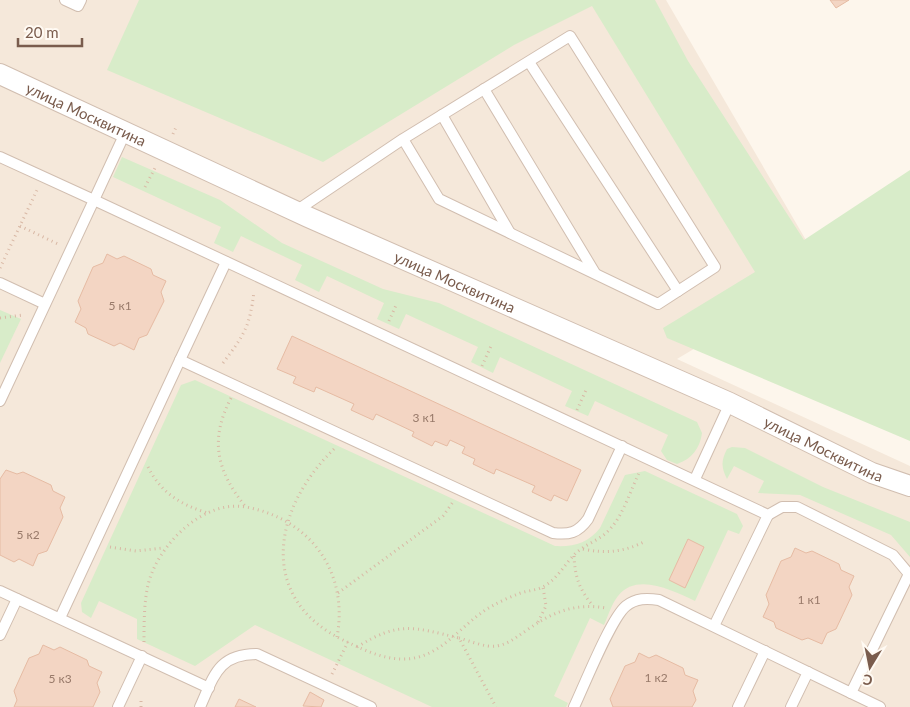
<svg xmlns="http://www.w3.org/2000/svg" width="910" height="707" viewBox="0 0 910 707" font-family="Lato,sans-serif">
  <rect width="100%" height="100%" fill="#fdf6ec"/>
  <path fill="#f5e8da" d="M0 0H666L824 271 677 359 910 466V707H0Z"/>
  <g fill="#d8ecc9" fill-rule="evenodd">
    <path d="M139 0H655L688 61 804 240 910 170V441L667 338 663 328 755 272 592 6 514 45 323 162 107 70Z"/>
    <path d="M122 157 220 200 282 243 383 289 439 303 697 422 702 433C700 448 692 459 677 464L667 460 661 451 668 435 595 401 588 416 565 406 572 391 500 357 493 373 471 362 478 347 406 314 399 329 377 319 384 303 327 276 319 292 295 280 302 265 241 236 233 252 214 243 221 227 113 177Z"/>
    <path d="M0 310 21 319 0 363Z"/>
    <path d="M195 380 555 546C574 547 588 543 600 528L625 475 645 471 737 514 743 526 739 534 728 530 695 601C673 591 637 572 618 596 612 603 608 616 604 625L590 618 554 696 568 703 566 707H432L255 625 195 666 137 639V619L99 601 91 618 82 612 81 603 181 385ZM688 540 704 547 685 588 669 580Z"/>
    <path d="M732 447 745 448 823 487 910 522V557L891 535 800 495 758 493 764 481 734 466 727 479C721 467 721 461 727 449Z"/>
  </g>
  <g fill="#f3d5c3" stroke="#e6bba3">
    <path d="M830 0H849L836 8Z"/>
    <path d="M107 254 117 259 124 256 151 269 153 275 166 281 161 292 164 301 147 335 139 338 134 350 120 343 114 346 88 334 86 328 75 322 81 309 78 301 93 267 103 263Z"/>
    <path d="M292 336 581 470 567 501 554 495 551 501 532 492 535 486 496 469 494 474 473 464 475 459 462 453 465 447 450 440 447 446 435 441 432 446 412 436 414 432 376 414 373 420 351 410 354 404 316 387 314 392 293 383 296 377 277 369Z"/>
    <path d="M6 470 17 474 23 472 51 485 53 491 65 497 60 508 63 517 47 551 38 554 33 566 19 559 14 562 0 555V479Z"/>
    <path d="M688 539 704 547 685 588 669 580Z"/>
    <path d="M795 548 806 553 812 551 839 564 841 570 854 576 849 587 852 595 836 629 827 633 822 644 808 638 802 640 776 628 774 622 763 617 769 604 766 595 781 561 791 557Z"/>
    <path d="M43 645 54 650 60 647 87 660 89 666 102 672 97 683 100 692 93 707H14L17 700 14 691 29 658 39 654Z"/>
    <path d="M639 653 649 658 656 655 683 668 685 675 698 680 693 691 696 700 692 707H613L610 699 625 666 635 662Z"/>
    <path d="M310 692 324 700 321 707 303 706Z"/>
    <path d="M239 699 256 707H235Z"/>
  </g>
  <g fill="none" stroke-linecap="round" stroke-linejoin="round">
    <defs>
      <g id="service">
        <path d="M65 0 78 6 81 0"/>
        <path d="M529 62 678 291"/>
        <path d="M484 89 595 273"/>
        <path d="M442 115 510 233"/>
        <path d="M0 157 94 200 126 131"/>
        <path d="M296 211 403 139 570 36 715 267 658 304 439 199 403 139"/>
        <path d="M0 283 45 304"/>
        <path d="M180 360 226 262"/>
        <path d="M0 401 94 200 768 515 782 507H797L893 555 909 574 851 693 659 600C647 598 636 598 626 606 611 618 584 686 574 707"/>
        <path d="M695 479 730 403"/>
        <path d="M0 591 209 688"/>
        <path d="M60 618 180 360 553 533C569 535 578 533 588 519L622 446"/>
        <path d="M714 626 768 515"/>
        <path d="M0 635 17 599"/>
        <path d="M851 693 880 707"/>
        <path d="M118 707 142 656"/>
        <path d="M200 707C214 676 218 654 257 654L371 707"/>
        <path d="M738 707 765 651"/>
        <path d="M791 707 808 672"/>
      </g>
      <g id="minor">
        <path id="s1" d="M0 74 308 217 730 403 872 473 910 486"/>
      </g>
    </defs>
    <use href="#service" stroke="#d1beb0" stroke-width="12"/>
    <use href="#minor" stroke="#d1beb0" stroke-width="22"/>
    <g stroke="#d9b8a5" stroke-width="3" stroke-dasharray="1 4" stroke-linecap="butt">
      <path d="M173 134 177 125"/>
      <path d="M145 187 155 168"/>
      <path d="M20 226 58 244"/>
      <path d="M0 268 37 190"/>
      <path d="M0 318 23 315"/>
      <path d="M389 321 397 303"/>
      <path d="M223 363C244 335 250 327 254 291"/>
      <path d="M482 366 491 346"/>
      <path d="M231 398C209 440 217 471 245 506"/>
      <path d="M577 410 586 390"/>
      <path d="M334 449C273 508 256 599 345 641 362 649 382 659 402 659 442 660 461 622 494 605 501 601 510 597 518 594 527 590 538 591 546 585 559 577 566 562 577 552 588 543 602 539 611 528 624 513 631 489 640 471"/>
      <path d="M148 467C161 493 181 505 208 513"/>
      <path d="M110 547 136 551 163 548"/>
      <path d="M583 549C606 554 624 552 646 541"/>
      <path d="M574 556C575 577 579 589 593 606"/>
      <path d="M338 593 443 516 453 502"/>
      <path d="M538 622 546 606 543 587"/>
      <path d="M459 638C470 641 486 648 497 646 511 643 519 635 530 628 554 611 577 603 606 608"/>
      <path d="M144 642C144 624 144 602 148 585 157 546 203 499 246 507 311 519 349 573 337 637"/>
      <path d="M357 647C399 621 413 627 459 638L496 707"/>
      <path d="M332 674 348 642"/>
      <path d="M141 707V697"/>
    </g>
    <use href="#service" stroke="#fff" stroke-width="10"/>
    <use href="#minor" stroke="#fff" stroke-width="20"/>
  </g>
  <g text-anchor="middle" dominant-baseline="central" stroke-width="4.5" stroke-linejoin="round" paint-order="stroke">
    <g font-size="12" fill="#987a6a">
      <text x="120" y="305">5 к1</text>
      <text x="424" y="417">3 к1</text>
      <text x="28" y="534">5 к2</text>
      <text x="809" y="599">1 к1</text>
      <text x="656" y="677">1 к2</text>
      <text x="60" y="678">5 к3</text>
    </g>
    <g font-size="15" fill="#7a5c4d" stroke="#fffaf3">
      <text stroke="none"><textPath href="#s1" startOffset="95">улица Москвитина</textPath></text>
      <text stroke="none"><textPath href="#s1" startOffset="500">улица Москвитина</textPath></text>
      <text stroke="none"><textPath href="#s1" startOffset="905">улица Москвитина</textPath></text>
    </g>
  </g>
  <g transform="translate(870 667) rotate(190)" stroke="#fffaf3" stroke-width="4" paint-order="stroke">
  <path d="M0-4L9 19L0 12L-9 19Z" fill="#7a5c4d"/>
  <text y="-8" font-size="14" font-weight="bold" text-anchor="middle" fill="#7a5c4d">С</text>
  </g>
  <path d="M18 38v8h64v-8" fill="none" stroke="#7a5c4d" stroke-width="2.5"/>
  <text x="25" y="38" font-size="15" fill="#7a5c4d" stroke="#fffaf3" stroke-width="4" paint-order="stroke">20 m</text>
</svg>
